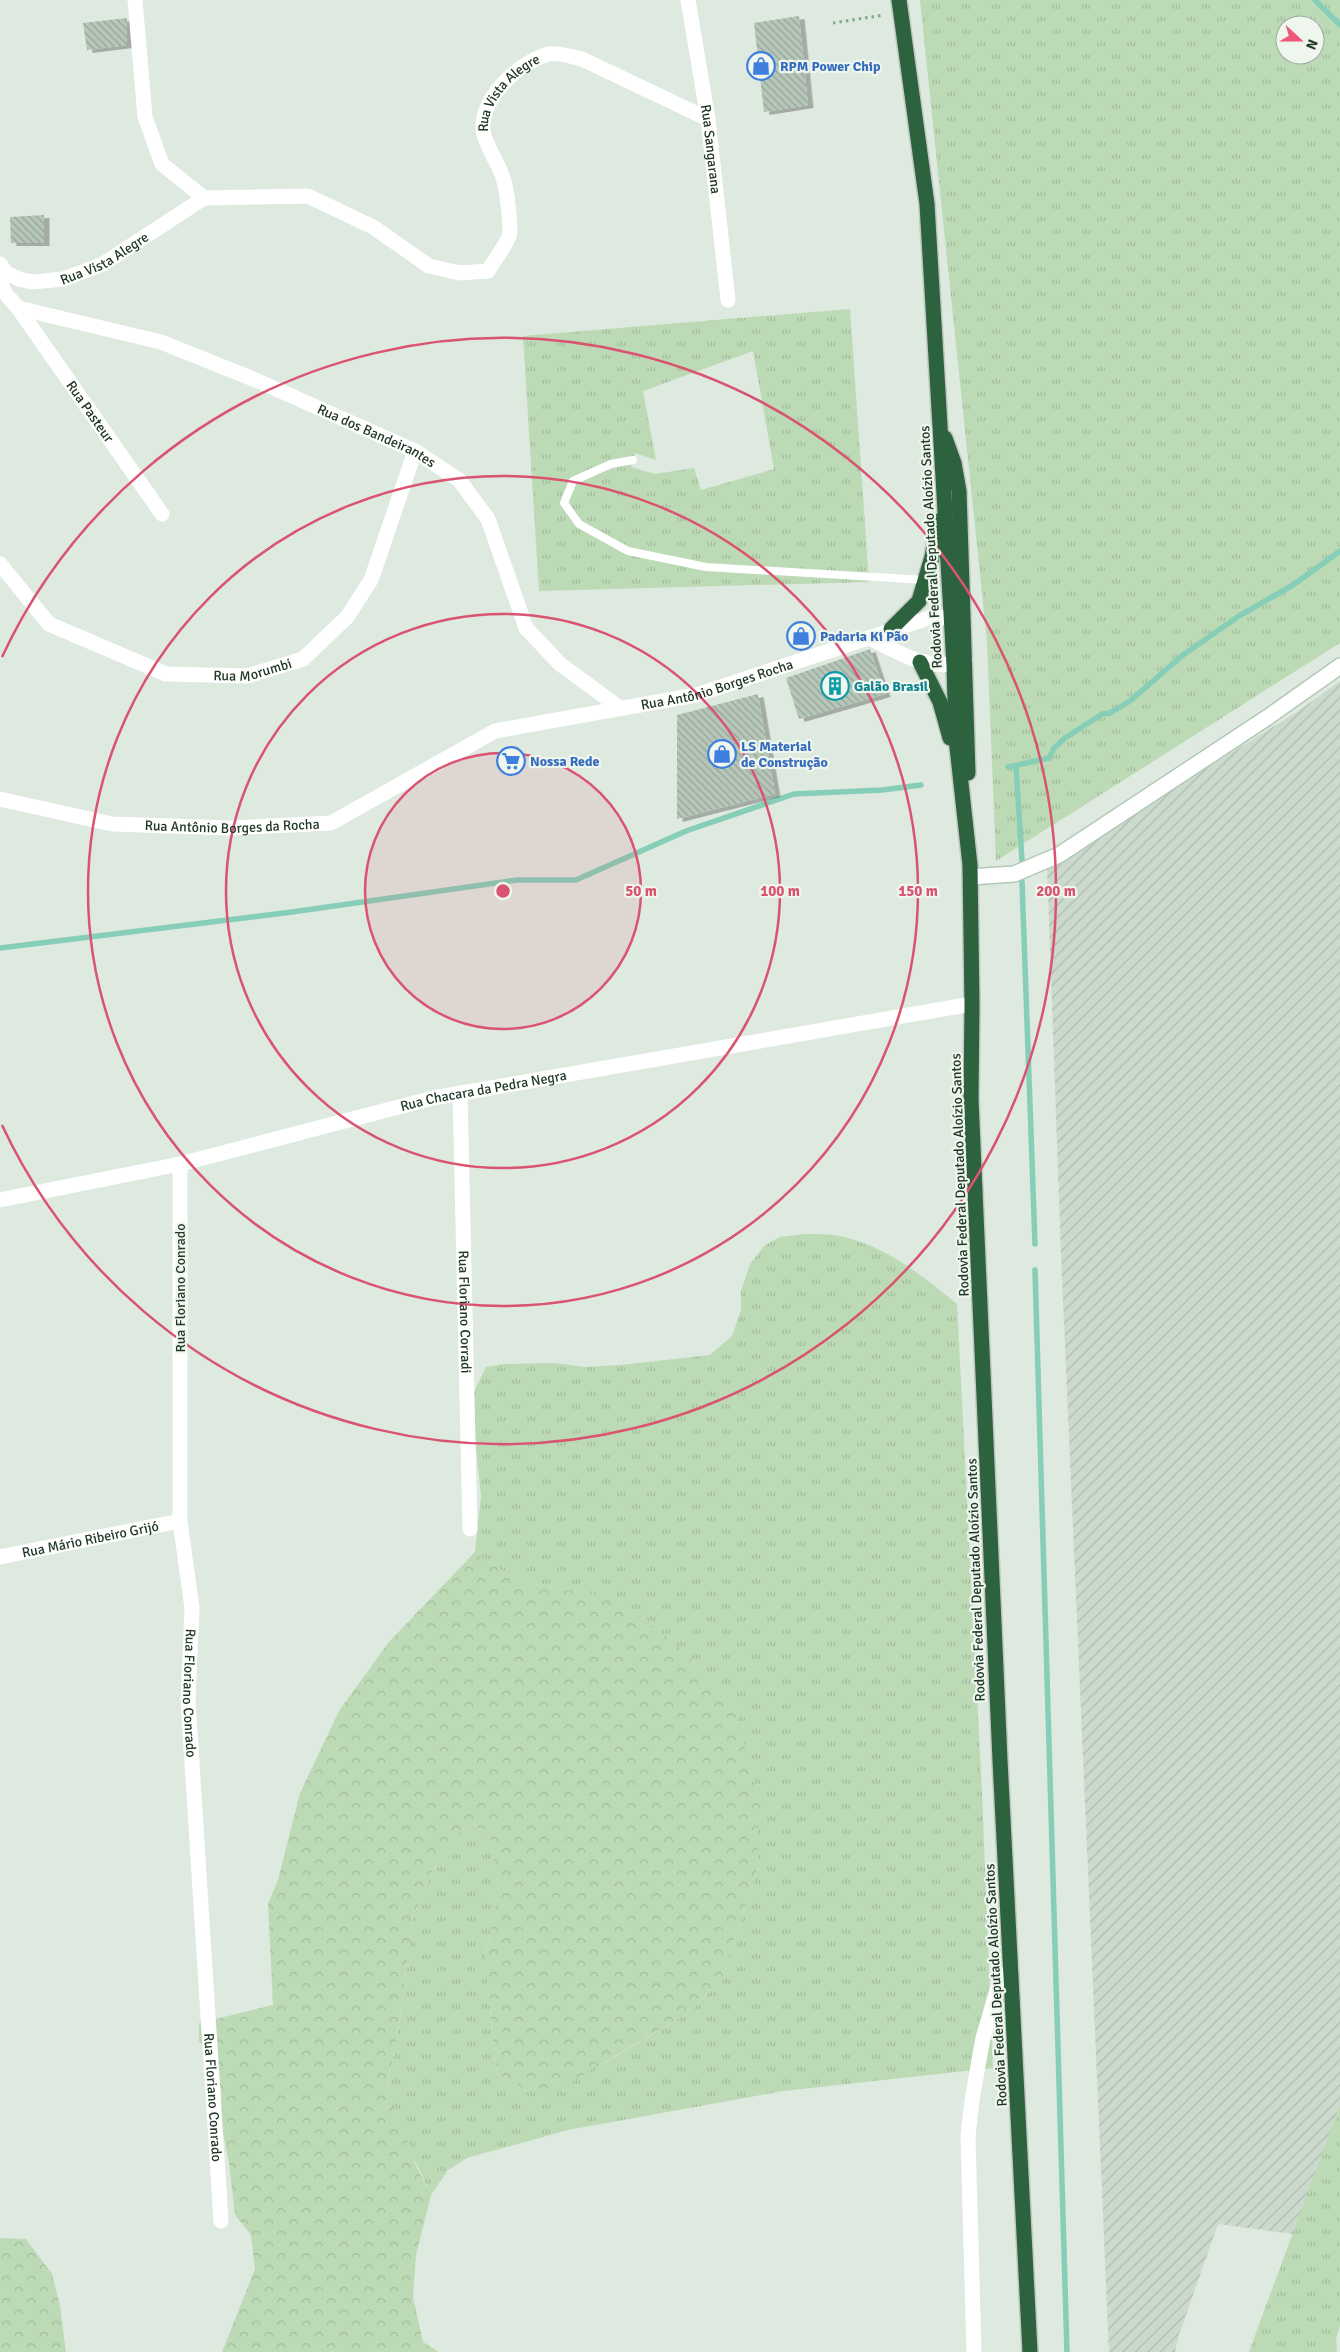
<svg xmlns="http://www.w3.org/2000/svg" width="1340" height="2352" viewBox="0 0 1340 2352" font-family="Signika,sans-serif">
  <defs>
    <pattern id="industrial-furrows" width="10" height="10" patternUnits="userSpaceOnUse" patternTransform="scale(1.25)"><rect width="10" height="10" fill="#ccd9cd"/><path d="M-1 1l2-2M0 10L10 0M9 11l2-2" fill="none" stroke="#afbbb0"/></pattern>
    <pattern id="grass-tufts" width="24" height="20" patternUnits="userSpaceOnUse" patternTransform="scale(1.25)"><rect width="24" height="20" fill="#bddab6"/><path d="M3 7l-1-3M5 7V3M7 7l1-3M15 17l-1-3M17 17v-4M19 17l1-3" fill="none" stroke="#a2bc9c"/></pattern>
    <pattern id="forest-crowns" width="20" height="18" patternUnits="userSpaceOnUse" patternTransform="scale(1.25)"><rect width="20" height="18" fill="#bddab6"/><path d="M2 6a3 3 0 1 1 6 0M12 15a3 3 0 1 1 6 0" fill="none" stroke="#a2bc9c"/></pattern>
    <pattern id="building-back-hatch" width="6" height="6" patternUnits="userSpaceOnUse" patternTransform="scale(1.25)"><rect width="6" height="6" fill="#b6c7b9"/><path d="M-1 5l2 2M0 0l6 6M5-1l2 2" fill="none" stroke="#94a396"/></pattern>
    <filter id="shadow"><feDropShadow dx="5.5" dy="3" stdDeviation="0" flood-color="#0004"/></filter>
  </defs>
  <rect width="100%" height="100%" fill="#dee9df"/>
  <path fill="url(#industrial-furrows)" d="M1340 681V2105L1293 2234 1218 2224 1179 2335 1175 2352H1109L1061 1253 1047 867 1297 712Z"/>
  <g fill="url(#grass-tufts)" fill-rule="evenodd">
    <path d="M920 0H1340V643L996 861 987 641ZM1285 25H1315V55H1285Z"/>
    <path d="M850 309 869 582 539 591 523 336ZM753 351 774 469 701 490 694 468 655 474 631 467 635 453 656 460 643 391Z"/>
    <path d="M805 1234C816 1234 828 1234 840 1236 884 1245 923 1276 957 1304L982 1793 993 2068 783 2091 568 2130 467 2158 448 2170 431 2195 385 2097 398 2033 413 1917 430 1876 453 1835 474 1824 490 1839 499 1886 485 1960 497 2073 527 2091 606 2062 688 2013 722 1979 758 1867 737 1716 719 1688 678 1646 591 1593 533 1584 508 1575 475 1552 481 1496 471 1398 486 1367 504 1364 554 1363 585 1367 621 1365 710 1355 732 1336 741 1310V1291L750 1264 765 1245 780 1237Z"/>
    <path d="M1340 2105V2326L1336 2339 1337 2352H1249Z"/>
  </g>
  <g fill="url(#forest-crowns)">
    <path d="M475 1552 508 1575 533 1584 591 1593 634 1611 678 1646 719 1688 737 1716 759 1800 758 1867 722 1979 688 2013 564 2086 527 2091 497 2073 485 1960 499 1886 490 1839 474 1824 453 1835 430 1876 413 1917 398 2033 385 2097 402 2124 417 2168 431 2195 416 2255 413 2297 423 2342 439 2352H222L255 2269 251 2235 235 2215 229 2163 222 2128 221 2088 211 2057 199 2041V2023L273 2005 268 1904 278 1880 300 1793 339 1711 388 1643Z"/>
    <path d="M2 2238 26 2239 52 2274 60 2306 66 2352H0V2239Z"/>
  </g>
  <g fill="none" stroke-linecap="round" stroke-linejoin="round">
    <g stroke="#86ceb7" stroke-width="5.5">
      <path d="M1315 0 1340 25"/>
      <path d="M1016 766 1022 861"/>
      <path d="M1008 767 1049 758 1054 748 1065 738 1102 714 1110 713 1130 701 1183 655 1239 616 1293 585 1340 551"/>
      <path d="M1022 882 1035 1244"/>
      <path d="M0 948 292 912 517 880H576L686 831 794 794 882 790 921 785"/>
      <path d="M1035 1270 1067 2352"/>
    </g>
  </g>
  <g fill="url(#building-back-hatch)" filter="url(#shadow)">
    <path d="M799 16 808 105 764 112 754 23Z"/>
    <path d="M127 18V45L87 50 83 23Z"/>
    <path d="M44 215V243H11L10 217Z"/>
    <path d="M870 649 885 694 799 719 786 678Z"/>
    <path d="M758 694 775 794 677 819V715Z"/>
  </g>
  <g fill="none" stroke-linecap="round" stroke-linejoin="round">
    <defs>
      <path id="secondary" d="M970 877 1014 874 1059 855 1268 717 1340 666"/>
      <g id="highway">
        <path d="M899 0 927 204 954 665 956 738 970 865 972 1004 971 1100 1000 1760 1030 2352"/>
        <path d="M945 438 954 463 959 491 968 773"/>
        <path d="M891 629 919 601 932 557 939 521"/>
        <path d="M920 662 940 702 950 738"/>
      </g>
    </defs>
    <use href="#secondary" stroke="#b1c9b5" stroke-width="18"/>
    <use href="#highway" stroke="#c1c7c2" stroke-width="18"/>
    <path stroke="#7fac88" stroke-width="3" stroke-dasharray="2.5 4" stroke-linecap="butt" d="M833 23 884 15"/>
    <path stroke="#fff" stroke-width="8" d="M633 460 611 464 573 481 564 503 579 524 628 551 706 567 926 580"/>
    <g stroke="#fff" stroke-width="15">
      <path d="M135 0 145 117 162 164 204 198"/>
      <path id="s1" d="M688 0 708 119 728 300"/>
      <path id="s2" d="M0 264 6 273 19 279 32 282 64 279 103 264 204 198 308 196 373 227 429 266 460 273 488 271C493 262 510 240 510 232 510 218 507 187 502 175 498 163 484 142 483 130 481 97 519 62 549 54 560 52 572 57 582 59L708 119"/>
      <path id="s3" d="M0 281 5 293 18 308 162 514"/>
      <path id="s4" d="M18 308 161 342 258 381 415 451 459 480 488 519 526 628 560 664 620 708"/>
      <path id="s5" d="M0 564 49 624 166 674 247 676 303 659 347 617 371 580 415 451"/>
      <path d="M870 638C899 653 931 673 965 661"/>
      <path id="s6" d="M0 799 112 824 230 828 331 823 495 731 696 695 932 617 963 618"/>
      <path id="s7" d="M460 1093 470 1529"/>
      <path id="s8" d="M180 1164V1521L192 1608 188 1700 221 2221"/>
      <path id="s9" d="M0 1200 180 1164 433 1098 972 1004"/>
      <path id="s10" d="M0 1557 180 1521"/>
      <path d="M974 2352 968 2136 972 2100 983 2038 997 1990 1011 1968"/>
    </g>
    <use href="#secondary" stroke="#fff" stroke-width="15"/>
    <use href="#highway" stroke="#2c633e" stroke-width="15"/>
  </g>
  <circle cx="503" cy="891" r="138" fill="#da5370" fill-opacity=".12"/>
  <g fill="none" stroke="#da5370" stroke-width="2.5">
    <circle cx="503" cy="891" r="138"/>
    <circle cx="503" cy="891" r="277"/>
    <circle cx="503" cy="891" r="415"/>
    <path d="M2 657A553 553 0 1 1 2 1125"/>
  </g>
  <defs>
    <symbol id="shop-ring" viewBox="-11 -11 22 22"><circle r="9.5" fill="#eef6ee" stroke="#3f7fe0" stroke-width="1.5"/><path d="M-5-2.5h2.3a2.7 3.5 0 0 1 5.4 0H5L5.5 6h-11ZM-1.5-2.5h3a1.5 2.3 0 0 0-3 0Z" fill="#3f7fe0"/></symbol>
    <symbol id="building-ring" viewBox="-11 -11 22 22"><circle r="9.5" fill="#eef6ee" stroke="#0f9aa8" stroke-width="1.5"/><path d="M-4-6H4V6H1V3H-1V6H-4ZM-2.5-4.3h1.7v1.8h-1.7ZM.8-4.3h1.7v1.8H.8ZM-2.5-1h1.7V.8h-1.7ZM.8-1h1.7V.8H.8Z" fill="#0f9aa8"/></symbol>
    <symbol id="supermarket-ring" viewBox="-11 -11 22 22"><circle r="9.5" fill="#eef6ee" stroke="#3f7fe0" stroke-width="1.5"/><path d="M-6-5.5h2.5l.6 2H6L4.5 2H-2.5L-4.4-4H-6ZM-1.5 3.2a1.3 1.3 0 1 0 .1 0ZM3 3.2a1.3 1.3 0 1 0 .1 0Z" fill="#3f7fe0"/></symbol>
  </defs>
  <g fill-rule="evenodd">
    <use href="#shop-ring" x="745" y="50" width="32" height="32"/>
    <use href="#shop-ring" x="785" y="620" width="32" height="32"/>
    <use href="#building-ring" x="819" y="670" width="32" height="32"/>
    <use href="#shop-ring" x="706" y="738" width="32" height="32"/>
    <use href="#supermarket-ring" x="495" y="745" width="32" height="32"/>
  </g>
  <g text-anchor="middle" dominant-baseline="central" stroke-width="4.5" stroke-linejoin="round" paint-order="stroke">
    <g font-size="14" font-weight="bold" fill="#366cbe" stroke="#eef6ee" text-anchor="start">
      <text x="780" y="66">RPM Power Chip</text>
      <text x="820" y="636">Padaria Ki Pão</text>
      <text x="741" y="746">LS Material<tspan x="741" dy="16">de Construção</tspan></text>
      <text x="530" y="761">Nossa Rede</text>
    </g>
    <g font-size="14" fill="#203826" stroke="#eef6ee">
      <text stroke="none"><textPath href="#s2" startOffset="736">Rua Vista Alegre</textPath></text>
      <text stroke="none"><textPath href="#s1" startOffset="151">Rua Sangarana</textPath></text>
      <text stroke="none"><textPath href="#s2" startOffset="116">Rua Vista Alegre</textPath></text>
      <text stroke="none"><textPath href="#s3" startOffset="159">Rua Pasteur</textPath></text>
      <text stroke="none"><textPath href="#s4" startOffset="382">Rua dos Bandeirantes</textPath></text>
      <text transform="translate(931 547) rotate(-93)">Rodovia Federal Deputado Aloízio Santos</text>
      <text stroke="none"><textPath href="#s5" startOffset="292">Rua Morumbi</textPath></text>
      <text stroke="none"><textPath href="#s6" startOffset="749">Rua Antônio Borges Rocha</textPath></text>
      <text stroke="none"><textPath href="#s6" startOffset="235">Rua Antônio Borges da Rocha</textPath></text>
      <text stroke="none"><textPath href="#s9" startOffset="496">Rua Chacara da Pedra Negra</textPath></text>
      <text transform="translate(960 1175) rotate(-92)">Rodovia Federal Deputado Aloízio Santos</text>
      <text transform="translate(180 1288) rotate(-90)">Rua Floriano Conrado</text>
      <text stroke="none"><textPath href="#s7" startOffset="219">Rua Floriano Corradi</textPath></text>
      <text stroke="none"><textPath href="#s10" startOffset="92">Rua Mário Ribeiro Grijó</textPath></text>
      <text transform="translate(976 1580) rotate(-92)">Rodovia Federal Deputado Aloízio Santos</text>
      <text stroke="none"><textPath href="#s8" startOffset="530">Rua Floriano Conrado</textPath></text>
      <text transform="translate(996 1985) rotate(-93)">Rodovia Federal Deputado Aloízio Santos</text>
      <text stroke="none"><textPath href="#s8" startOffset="935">Rua Floriano Conrado</textPath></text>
    </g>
    <g font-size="14" font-weight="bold" fill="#0d838f" stroke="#eef6ee" text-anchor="start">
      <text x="854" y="686">Galão Brasil</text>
    </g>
  </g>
  <circle cx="503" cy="891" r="8" fill="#da5370" stroke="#eef6ee" stroke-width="2.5"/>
  <g font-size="15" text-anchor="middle" font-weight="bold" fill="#da5370" stroke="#eef6ee" stroke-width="4.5" stroke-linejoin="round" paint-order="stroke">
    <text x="641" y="896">50 m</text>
    <text x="780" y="896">100 m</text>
    <text x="918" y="896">150 m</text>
    <text x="1056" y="896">200 m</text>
  </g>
  <g transform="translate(1300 40) rotate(111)"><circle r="24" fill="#eef6ee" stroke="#9caa9e"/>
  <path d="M0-4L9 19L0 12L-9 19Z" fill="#ef5678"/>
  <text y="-8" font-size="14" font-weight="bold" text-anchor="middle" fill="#203826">N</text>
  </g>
</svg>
